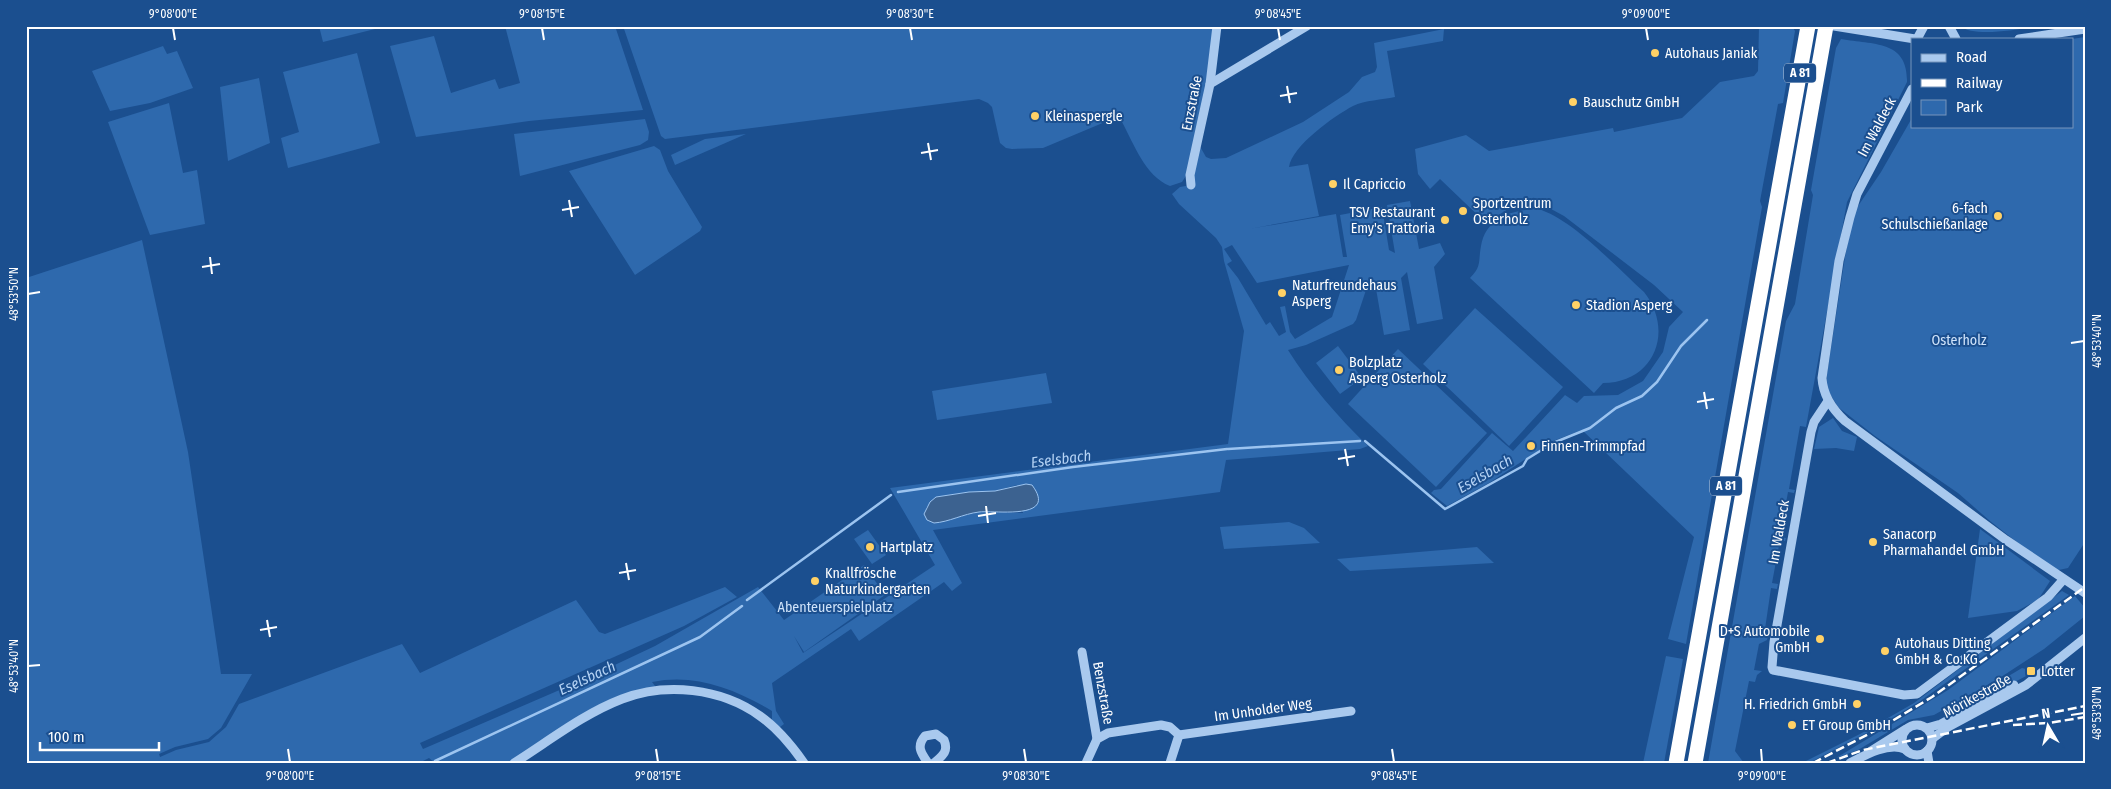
<svg xmlns="http://www.w3.org/2000/svg" width="2111" height="789" viewBox="0 0 2111 789" font-family="'Fira Sans Condensed',sans-serif">
  <rect width="100%" height="100%" fill="#1b4f8f"/>
  <g fill="#2e69ad" fill-rule="evenodd">
    <path d="M319 26H387L323 42Z"/>
    <path d="M505 26H615L643 110 529 121 416 137 390 46 434 36 451 93 495 79 499 89 520 83Z"/>
    <path d="M623 26H1217L1210 84 1189 171 1182 182 1170 186C1145 176 1134 144 1122 122L1115 120 1105 122 1043 148 1012 149 1006 148 1000 143 992 107 988 103 979 99 665 139 661 136Z"/>
    <path d="M1759 26H1792L1795 31 1783 103 1778 104 1760 201 1762 207 1686 644 1668 639 1694 537 1582 430 1553 441 1489 483 1447 506 1431 493 1434 490 1441 489 1492 433 1513 451 1565 395 1577 403 1584 396 1618 395 1643 381 1663 352 1669 327 1683 312 1654 285 1564 216 1540 203 1508 209 1486 223 1440 179 1430 189 1418 174 1415 149 1466 135 1489 151 1613 128 1614 132 1682 118 1720 82 1754 76 1758 71Z"/>
    <path d="M1960 26H2029V28C2012 30 1973 37 1960 26Z"/>
    <path d="M1444 29 1443 41 1387 51 1395 97C1382 100 1365 100 1353 106 1334 116 1292 146 1289 167L1308 164 1319 216 1249 229 1336 214 1343 257H1347L1340 215 1382 207 1389 250 1395 253 1387 205 1410 201 1419 249 1440 243 1445 254 1434 267 1443 319 1417 324 1407 272 1401 278 1410 330 1384 335 1375 283 1369 281 1356 320 1353 324 1306 345 1288 350C1310 385 1338 417 1368 446L1360 449 1226 460 1220 492 933 530 962 583 952 591 944 582 859 641 851 629 772 683 776 711 784 724 776 730 772 722V711C735 689 695 673 652 682L658 690 622 699 514 763H435L429 758 419 763H26V278L142 240 188 452 221 674H252L221 728 208 739 175 747 159 754 160 757 176 750 209 742 226 727 239 704 402 644 420 673 576 600 599 632 605 634 725 587 737 597 684 626 420 743 423 749 585 679 655 646 758 587 784 620 864 565 885 595 804 652 794 636 803 653 935 565 890 488 1228 444 1244 331 1224 261 1222 247 1216 238 1179 204 1172 194 1180 187 1191 185 1198 143 1206 157 1211 159 1226 158 1303 122 1349 92 1362 77 1375 72 1377 67 1374 43ZM1232 245 1257 283 1349 265 1332 317 1295 339 1290 332 1285 306 1280 307 1286 332 1279 336 1270 322 1266 325 1238 278 1227 264 1232 261 1224 249ZM1017 485 1023 513 979 512 934 523 926 508 936 497 969 492 995 491Z"/>
    <path d="M2085 37V542L2068 568 2054 571 1990 521 1958 493 1875 436 1838 407 1827 389V374L1845 257 1854 212 1881 172 1912 118V126H2072V39Z"/>
    <path d="M1841 39C1874 45 1908 40 1907 82L1847 202 1806 427 1800 426 1789 489 1795 490 1794 493 1788 492 1780 537 1786 538 1785 541 1780 540 1772 583 1778 584 1777 589 1771 588 1765 629 1770 630 1767 640 1759 644 1754 670 1762 671 1757 675 1755 682 1749 681 1735 751 1744 763H1708L1786 321 1795 304 1813 195 1811 190 1836 48Z"/>
    <path d="M163 46 167 54 177 51 193 88 150 103 110 111 92 71Z"/>
    <path d="M357 53 380 143 288 168 281 138 299 132 283 72Z"/>
    <path d="M259 78 270 143 228 161 220 87Z"/>
    <path d="M169 103 183 173 197 170 205 224 150 235 108 122Z"/>
    <path d="M645 119 649 132 648 140 640 145 520 176 514 134Z"/>
    <path d="M746 134 675 165 671 155 705 139Z"/>
    <path d="M654 146 660 150 668 171 702 227 700 231 635 275 569 171Z"/>
    <path d="M1538 209C1573 219 1616 267 1644 292 1675 331 1654 383 1603 383L1594 393 1470 278C1482 266 1478 262 1481 246 1486 217 1512 210 1538 209Z"/>
    <path d="M1475 308 1563 387 1509 446 1423 364Z"/>
    <path d="M1338 346 1362 378 1340 394 1316 363Z"/>
    <path d="M1398 349 1487 433 1436 487 1348 404Z"/>
    <path d="M1046 373 1052 403 937 420 932 391Z"/>
    <path d="M1833 418 1842 431 1857 437 1854 451 1836 448 1814 449 1819 427Z"/>
    <path d="M1289 522 1304 528 1320 543 1224 549 1220 527Z"/>
    <path d="M1980 529 2050 581 2038 600 2017 611 1968 618Z"/>
    <path d="M868 530 886 555 872 564 854 539Z"/>
    <path d="M1477 547 1494 563 1350 571 1337 559Z"/>
    <path d="M2062 591 2069 595 1919 702 1874 729 1809 763H1802L1860 734 1914 703Z"/>
    <path d="M2075 596 2085 608V616L2044 649 1998 679 1934 715 1908 720 1858 750 1836 758 1948 690Z"/>
    <path d="M1666 656 1683 659 1664 763H1643Z"/>
    <path d="M2022 668 2026 669 2030 674 1959 711 1958 708 1960 705Z"/>
  </g>
  <path fill="#3c6290" stroke="#9cc4f0" d="M1026 484 1032 485C1059 521 994 510 979 512 963 514 949 522 934 523L927 520 924 514 930 502 936 497 969 492 995 491Z"/>
  <g fill="none" stroke-linecap="round" stroke-linejoin="round">
    <g stroke="#9cc4f0" stroke-width="2.5">
      <path d="M1365 441 1445 509 1523 466 1527 459 1553 443 1590 428 1616 408 1642 396 1657 382 1681 346 1707 320"/>
      <path d="M1228 449 1360 441"/>
      <path d="M898 492 1073 467 1227 449"/>
      <path d="M747 600 891 495"/>
      <path d="M435 761 700 637 742 606"/>
    </g>
    <g stroke="#a9c9ee" stroke-width="9">
      <path d="M1834 26 1915 39"/>
      <path d="M1949 26 1956 39"/>
      <path d="M1917 39 1924 26"/>
      <path d="M2019 39 2085 29"/>
      <path d="M1210 84 1307 26"/>
      <path d="M1912 89 1857 194 1850 217 1839 261 1822 378C1823 396 1832 409 1845 421L2006 540 2085 593"/>
      <path d="M1191 185 1190 175 1210 84 1217 26"/>
      <path d="M1828 401 1814 422 1811 432 1774 642 1772 667 1773 670 1904 695 1917 694 2048 597 2063 580"/>
      <path d="M1082 652 1097 739"/>
      <circle cx="1917" cy="740" r="15"/>
      <path d="M1927 728 1941 724 2014 685"/>
      <path d="M1179 735 1351 711"/>
      <path d="M1932 739 1948 727 2026 685 2085 638"/>
      <path d="M1871 751 1906 729"/>
      <path d="M1927 751 1929 763"/>
      <path d="M514 763C549 741 583 714 622 699 666 682 721 688 760 716 777 728 792 746 804 763"/>
      <path d="M928 763C921 753 916 746 925 736L936 734 944 740C949 752 942 756 934 763"/>
      <path d="M1086 763 1097 739 1108 733 1161 725 1170 727 1179 735 1170 763"/>
      <path d="M1850 763C1865 755 1888 742 1905 749"/>
    </g>
    <g stroke="#fff" stroke-width="15">
      <path d="M1676 763 1808 26"/>
      <path d="M1695 763 1826 26"/>
    </g>
    <g stroke="#fff" stroke-width="2.5" stroke-dasharray="9 4" stroke-linecap="butt">
      <path d="M2013 725 2049 723 2085 717"/>
      <path d="M1813 763 1882 727 1932 697 2085 587"/>
      <path d="M1827 763 1863 750 2085 706"/>
    </g>
  </g>
  <path fill="none" stroke="#fff" stroke-width="2" d="M173 28 175 40M542 28 544 40M910 28 912 40M1278 28 1280 40M1646 28 1648 40M1287 86 1290 103M1280 96 1297 93M928 143 931 160M921 153 938 150M569 200 572 217M562 210 579 207M210 257 212 274M202 267 220 264M28 294 40 292M2071 343 2084 341M1704 392 1707 409M1697 402 1714 399M1345 449 1348 466M1338 459 1355 456M986 506 988 523M978 516 996 513M626 563 629 580M619 573 636 570M267 620 270 637M260 630 277 627M28 666 40 665M2071 715 2084 713M288 749 290 762M656 749 658 762M1024 749 1026 762M1392 749 1394 762M1761 749 1762 762"/>
  <g fill="#ffd166" stroke="#1b4f8f" stroke-width="2">
    <circle cx="1655" cy="53" r="5"/>
    <circle cx="1573" cy="102" r="5"/>
    <circle cx="1035" cy="116" r="5"/>
    <circle cx="1333" cy="184" r="5"/>
    <circle cx="1463" cy="211" r="5"/>
    <circle cx="1998" cy="216" r="5"/>
    <circle cx="1445" cy="220" r="5"/>
    <circle cx="1282" cy="293" r="5"/>
    <circle cx="1576" cy="305" r="5"/>
    <circle cx="1339" cy="370" r="5"/>
    <circle cx="1531" cy="446" r="5"/>
    <circle cx="1873" cy="542" r="5"/>
    <circle cx="870" cy="547" r="5"/>
    <circle cx="815" cy="581" r="5"/>
    <circle cx="1820" cy="639" r="5"/>
    <circle cx="1885" cy="651" r="5"/>
    <rect x="2026" y="666" width="10" height="10" rx="2.5"/>
    <circle cx="1857" cy="704" r="5"/>
    <circle cx="1792" cy="725" r="5"/>
  </g>
  <g text-anchor="middle" dominant-baseline="central" stroke-width="4" stroke-linejoin="round" paint-order="stroke">
    <g fill="#1b4f8f" stroke="#bbcadd" stroke-width="1">
      <rect x="1784" y="63.5" width="32" height="19" rx="4"/>
      <rect x="1710" y="476.5" width="32" height="19" rx="4"/>
    </g>
    <g font-size="12" font-weight="bold" fill="#fff">
      <text x="1800" y="73">A 81</text>
      <text x="1726" y="486">A 81</text>
    </g>
    <g font-size="14" fill="#fff" stroke="#1b4f8f" text-anchor="start">
      <text x="1665" y="53">Autohaus Janiak</text>
      <text x="1583" y="102">Bauschutz GmbH</text>
      <text x="1045" y="116">Kleinaspergle</text>
      <text x="1343" y="184">Il Capriccio</text>
      <text x="1473" y="203">Sportzentrum<tspan x="1473" dy="16">Osterholz</tspan></text>
      <text x="1988" y="208" text-anchor="end">6-fach<tspan x="1988" dy="16">Schulschießanlage</tspan></text>
      <text x="1435" y="212" text-anchor="end">TSV Restaurant<tspan x="1435" dy="16">Emy's Trattoria</tspan></text>
      <text x="1292" y="285">Naturfreundehaus<tspan x="1292" dy="16">Asperg</tspan></text>
      <text x="1586" y="305">Stadion Asperg</text>
      <text x="1349" y="362">Bolzplatz<tspan x="1349" dy="16">Asperg Osterholz</tspan></text>
      <text x="1541" y="446">Finnen-Trimmpfad</text>
      <text x="1883" y="534">Sanacorp<tspan x="1883" dy="16">Pharmahandel GmbH</tspan></text>
      <text x="880" y="547">Hartplatz</text>
      <text x="825" y="573">Knallfrösche<tspan x="825" dy="16">Naturkindergarten</tspan></text>
      <text x="1810" y="631" text-anchor="end">D+S Automobile<tspan x="1810" dy="16">GmbH</tspan></text>
      <text x="1895" y="643">Autohaus Ditting<tspan x="1895" dy="16">GmbH &amp; Co.KG</tspan></text>
      <text x="2041" y="671">Lotter</text>
      <text x="1847" y="704" text-anchor="end">H. Friedrich GmbH</text>
      <text x="1802" y="725">ET Group GmbH</text>
    </g>
    <g font-size="14" fill="#fff" stroke="#1b4f8f">
      <text transform="translate(1192 103) rotate(-79)">Enzstraße</text>
      <text transform="translate(1877 127) rotate(-62)">Im Waldeck</text>
      <text transform="translate(1779 532) rotate(-80)">Im Waldeck</text>
      <text transform="translate(1103 693) rotate(80)">Benzstraße</text>
      <text transform="translate(1977 696) rotate(-29)">Mörikestraße</text>
      <text transform="translate(1263 710) rotate(-8)">Im Unholder Weg</text>
    </g>
    <g font-size="14" fill="#cfe3fa" stroke="#1b4f8f">
      <text x="1959" y="340">Osterholz</text>
      <text x="835" y="607">Abenteuerspielplatz</text>
    </g>
    <g font-size="15" font-style="italic" fill="#b5d3f5" stroke="#1b4f8f">
      <text transform="translate(1061 459) rotate(-7)">Eselsbach</text>
      <text transform="translate(1485 474) rotate(-30)">Eselsbach</text>
      <text transform="translate(587 678) rotate(-25)">Eselsbach</text>
    </g>
  </g>
  <rect width="2111" height="789" fill="none" stroke="#1b4f8f" stroke-width="55"/>
  <rect x="1911" y="38" width="162" height="90" fill="#1b4f8f" stroke="#7695bc"/>
  <rect x="1921" y="54" width="25" height="8" fill="#a9c9ee" stroke="#7695bc"/>
  <text x="1956" y="62" font-size="15" fill="#ffffff">Road</text>
  <rect x="1921" y="79" width="25" height="8" fill="#ffffff" stroke="#7695bc"/>
  <text x="1956" y="88" font-size="15" fill="#ffffff">Railway</text>
  <rect x="1921" y="100" width="25" height="15" fill="#2e69ad" stroke="#7695bc"/>
  <text x="1956" y="112" font-size="15" fill="#ffffff">Park</text>
  <g transform="translate(2048 726) rotate(351)" stroke="#1b4f8f" stroke-width="4" paint-order="stroke">
  <path d="M0-4L9 19L0 12L-9 19Z" fill="#ffffff"/>
  <text y="-8" font-size="14" font-weight="bold" text-anchor="middle" fill="#ffffff">N</text>
  </g>
  <path d="M40 742v8h119v-8" fill="none" stroke="#ffffff" stroke-width="2.5"/>
  <text x="48" y="742" font-size="15" fill="#ffffff" stroke="#1b4f8f" stroke-width="4" paint-order="stroke">100 m</text>
  <rect x="28" y="28" width="2056" height="734" fill="none" stroke="#fff" stroke-width="2"/>
  <g font-size="12" text-anchor="middle" fill="#fff">
    <text x="173" y="18">9°08'00"E</text>
    <text x="542" y="18">9°08'15"E</text>
    <text x="910" y="18">9°08'30"E</text>
    <text x="1278" y="18">9°08'45"E</text>
    <text x="1646" y="18">9°09'00"E</text>
    <text transform="translate(14 294) rotate(-90)" y="4">48°53'50"N</text>
    <text transform="translate(2097 341) rotate(-90)" y="4">48°53'40"N</text>
    <text transform="translate(14 666) rotate(-90)" y="4">48°53'40"N</text>
    <text transform="translate(2097 713) rotate(-90)" y="4">48°53'30"N</text>
    <text x="290" y="780">9°08'00"E</text>
    <text x="658" y="780">9°08'15"E</text>
    <text x="1026" y="780">9°08'30"E</text>
    <text x="1394" y="780">9°08'45"E</text>
    <text x="1762" y="780">9°09'00"E</text>
  </g>
</svg>
